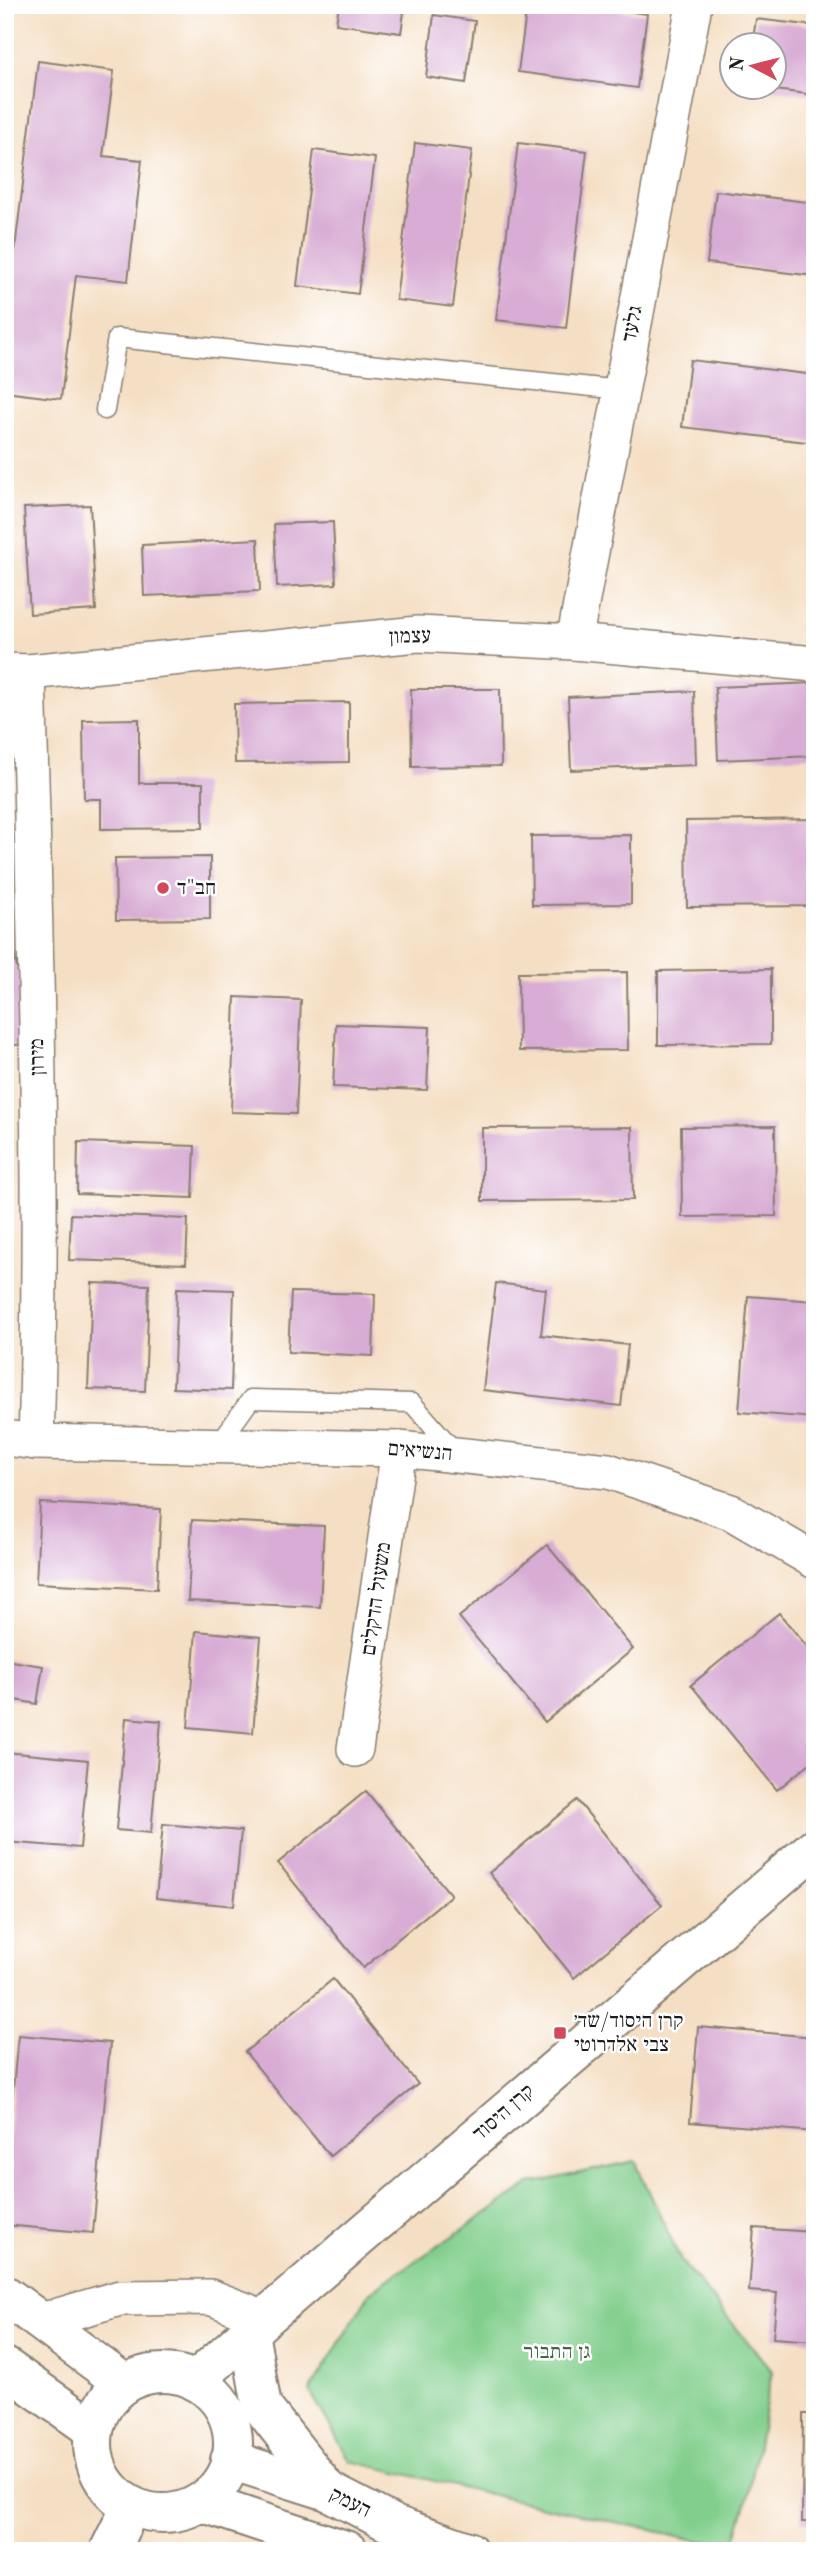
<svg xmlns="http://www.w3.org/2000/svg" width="820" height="2556" viewBox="0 0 820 2556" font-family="'Old Standard TT','Frank Ruhl Libre',serif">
  <rect width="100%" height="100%" fill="#fff"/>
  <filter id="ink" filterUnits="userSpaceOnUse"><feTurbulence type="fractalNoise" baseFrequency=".0143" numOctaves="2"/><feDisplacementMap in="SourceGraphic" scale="14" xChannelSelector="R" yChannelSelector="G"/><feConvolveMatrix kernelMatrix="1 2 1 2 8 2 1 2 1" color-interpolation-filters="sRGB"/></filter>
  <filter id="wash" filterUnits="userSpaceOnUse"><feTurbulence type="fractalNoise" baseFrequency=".00686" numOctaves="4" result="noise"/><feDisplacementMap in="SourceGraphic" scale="28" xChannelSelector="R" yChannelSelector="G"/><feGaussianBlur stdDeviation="1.57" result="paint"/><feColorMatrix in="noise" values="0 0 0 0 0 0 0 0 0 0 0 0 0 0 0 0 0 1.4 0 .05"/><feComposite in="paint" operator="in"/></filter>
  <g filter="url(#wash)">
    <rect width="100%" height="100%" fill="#f5dfc4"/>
    <path fill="#82cf8d" stroke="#4f7654" stroke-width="2" d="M635 2161 681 2261 772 2371 749 2493 733 2548 502 2497 350 2461 310 2391 371 2291 530 2184Z"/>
    <g id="blocks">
      <g fill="#d8acd4">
        <path d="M339 5H405L401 33 336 24Z"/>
        <path d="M527 5H583L647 14 637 88 518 72Z"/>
        <path d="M434 15 475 21 466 83 426 77Z"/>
        <path d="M756 19 815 26V95L767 89 774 88V46H752Z"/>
        <path d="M38 61 114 71 103 156 142 160 128 281 76 275 61 399 5 392V330Z"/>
        <path d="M415 143 472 150 453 307 396 300Z"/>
        <path d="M518 143 587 151 566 328 496 320Z"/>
        <path d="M314 150 375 158 358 294 297 286Z"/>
        <path d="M716 191 815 203V276L707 263Z"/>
        <path d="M690 360 815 375V443L682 427Z"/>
        <path d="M90 505 96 610 30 614 24 508Z"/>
        <path d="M333 522 336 584 277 587 274 524Z"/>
        <path d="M258 539 260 591 144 596 142 545Z"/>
        <path d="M815 683V756L718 760 715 687Z"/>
        <path d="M411 689H500L501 766 412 767Z"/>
        <path d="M694 691 696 765 571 770 568 697Z"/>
        <path d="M349 702V762L235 763 234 704Z"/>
        <path d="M139 719V783H203V828L101 829V799H84L83 720Z"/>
        <path d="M815 819V906L687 907 686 821Z"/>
        <path d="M631 835V904L532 905 531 836Z"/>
        <path d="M210 857V919L116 920 115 858Z"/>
        <path d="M5 908 32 1042 5 1047Z"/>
        <path d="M771 969V1044L658 1045V971Z"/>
        <path d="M627 972 628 1050 519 1051 518 973Z"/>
        <path d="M235 997 301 1000 296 1114 231 1112Z"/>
        <path d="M336 1024 430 1027 427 1090 333 1087Z"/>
        <path d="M775 1126 776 1216 682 1217 681 1127Z"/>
        <path d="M632 1127 633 1200 482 1201V1128Z"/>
        <path d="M78 1142 195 1146 193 1198 77 1194Z"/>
        <path d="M71 1214 188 1219 186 1264 69 1260Z"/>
        <path d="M92 1283 149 1285 145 1391 88 1389Z"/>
        <path d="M496 1283 546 1289 541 1335 628 1345 621 1406 483 1390Z"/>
        <path d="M177 1288 234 1290 231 1390 173 1388Z"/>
        <path d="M291 1292 375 1294 373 1356 288 1352Z"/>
        <path d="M748 1296 815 1301V1418L739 1412Z"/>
        <path d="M40 1503 161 1509 157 1589 36 1583Z"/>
        <path d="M192 1520 324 1526 320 1607 188 1601Z"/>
        <path d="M547 1545 633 1649 545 1722 459 1617Z"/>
        <path d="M779 1613 815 1656V1759L777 1790 691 1685Z"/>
        <path d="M196 1631 261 1637 253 1733 188 1727Z"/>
        <path d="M5 1660 43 1666 37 1704 5 1698Z"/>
        <path d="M126 1718 161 1721 151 1833 116 1830Z"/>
        <path d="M5 1752 88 1760 80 1848 5 1842Z"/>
        <path d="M366 1791 451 1895 363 1968 278 1863Z"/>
        <path d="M577 1800 662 1905 574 1978 489 1873Z"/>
        <path d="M163 1824 241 1831 234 1906 156 1898Z"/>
        <path d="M5 1873 13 1874 7 1933H5Z"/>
        <path d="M333 1979 418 2084 330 2156 245 2052Z"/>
        <path d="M698 2027 815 2037V2132L690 2122Z"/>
        <path d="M18 2035 110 2043 93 2233 5 2225V2176Z"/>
        <path d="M754 2228 813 2232 810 2273H815V2341L773 2338 777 2293 749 2291Z"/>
        <path d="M803 2414H815V2522H802Z"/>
      </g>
    </g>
  </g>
  <g filter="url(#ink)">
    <use href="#blocks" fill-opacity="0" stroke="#887e70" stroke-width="2"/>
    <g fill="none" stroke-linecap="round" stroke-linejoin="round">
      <defs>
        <g id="lane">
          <path d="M105 410 117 338 621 390"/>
          <path d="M218 1445 251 1399 412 1403 456 1453"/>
        </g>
        <g id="street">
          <path d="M574 642 694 5"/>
          <path d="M5 671 28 672 418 634 574 642 815 664"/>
          <path d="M28 672C35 929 44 1185 36 1442"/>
          <path d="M5 1438 36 1442 399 1449 608 1471 731 1512 815 1561"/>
          <path d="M355 1749 399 1449"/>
          <path d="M41 2321 120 2298 210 2297 265 2318"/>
        </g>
        <g id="secondary">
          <path d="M5 2295 125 2384"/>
          <path d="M249 2332 262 2407 328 2491"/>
          <path d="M5 2367 94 2430"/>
          <circle cx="163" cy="2443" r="70"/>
          <path d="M195 2381 265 2318 815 1847"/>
          <path d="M230 2460 328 2491 394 2525 468 2551"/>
          <path d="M201 2502 348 2551"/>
          <path d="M109 2551 131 2506"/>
        </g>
      </defs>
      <use href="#lane" stroke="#887e70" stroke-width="21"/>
      <use href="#street" stroke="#887e70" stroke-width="38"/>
      <use href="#secondary" stroke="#887e70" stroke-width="42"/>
      <use href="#lane" stroke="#fff" stroke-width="18"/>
      <use href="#street" stroke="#fff" stroke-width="35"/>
      <use href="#secondary" stroke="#fff" stroke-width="38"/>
    </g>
  </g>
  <g fill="#d1495b" stroke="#fff" stroke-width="2.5">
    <circle cx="163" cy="888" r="7"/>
    <rect x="553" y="2026" width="14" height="14" rx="3.5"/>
  </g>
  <g text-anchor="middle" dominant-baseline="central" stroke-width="5" stroke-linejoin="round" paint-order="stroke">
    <g font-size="21" fill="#1c1c1c" stroke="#fff">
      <text transform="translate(633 324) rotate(-79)">גלעד</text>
      <text transform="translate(410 637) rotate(-2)">עצמון</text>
      <text transform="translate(38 1057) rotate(-91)">מירון</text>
      <text transform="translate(420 1452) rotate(5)">הנשיאים</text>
      <text transform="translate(377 1599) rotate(-82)">משעול הדקלים</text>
      <text transform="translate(504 2113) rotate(-41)">קרן היסוד</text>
      <text transform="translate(350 2503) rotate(26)">העמק</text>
    </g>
    <g font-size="21" fill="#1c1c1c" stroke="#fff" text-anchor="start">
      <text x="177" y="888">חב"ד</text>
      <text x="574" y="2021">קרן היסוד/שד׳<tspan x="574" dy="24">צבי אלדרוטי</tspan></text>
    </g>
    <g font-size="21" fill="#456449" stroke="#fff">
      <text x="557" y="2352">גן התבור</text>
    </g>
  </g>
  <rect width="820" height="2556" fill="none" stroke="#fff" stroke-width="28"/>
  <g transform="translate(753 66) rotate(277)"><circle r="33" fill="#ffffff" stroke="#a4a4a4" stroke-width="2"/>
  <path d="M0-5L12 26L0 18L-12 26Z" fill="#d1495b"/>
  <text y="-10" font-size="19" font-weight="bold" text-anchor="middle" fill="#1c1c1c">N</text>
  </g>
</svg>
